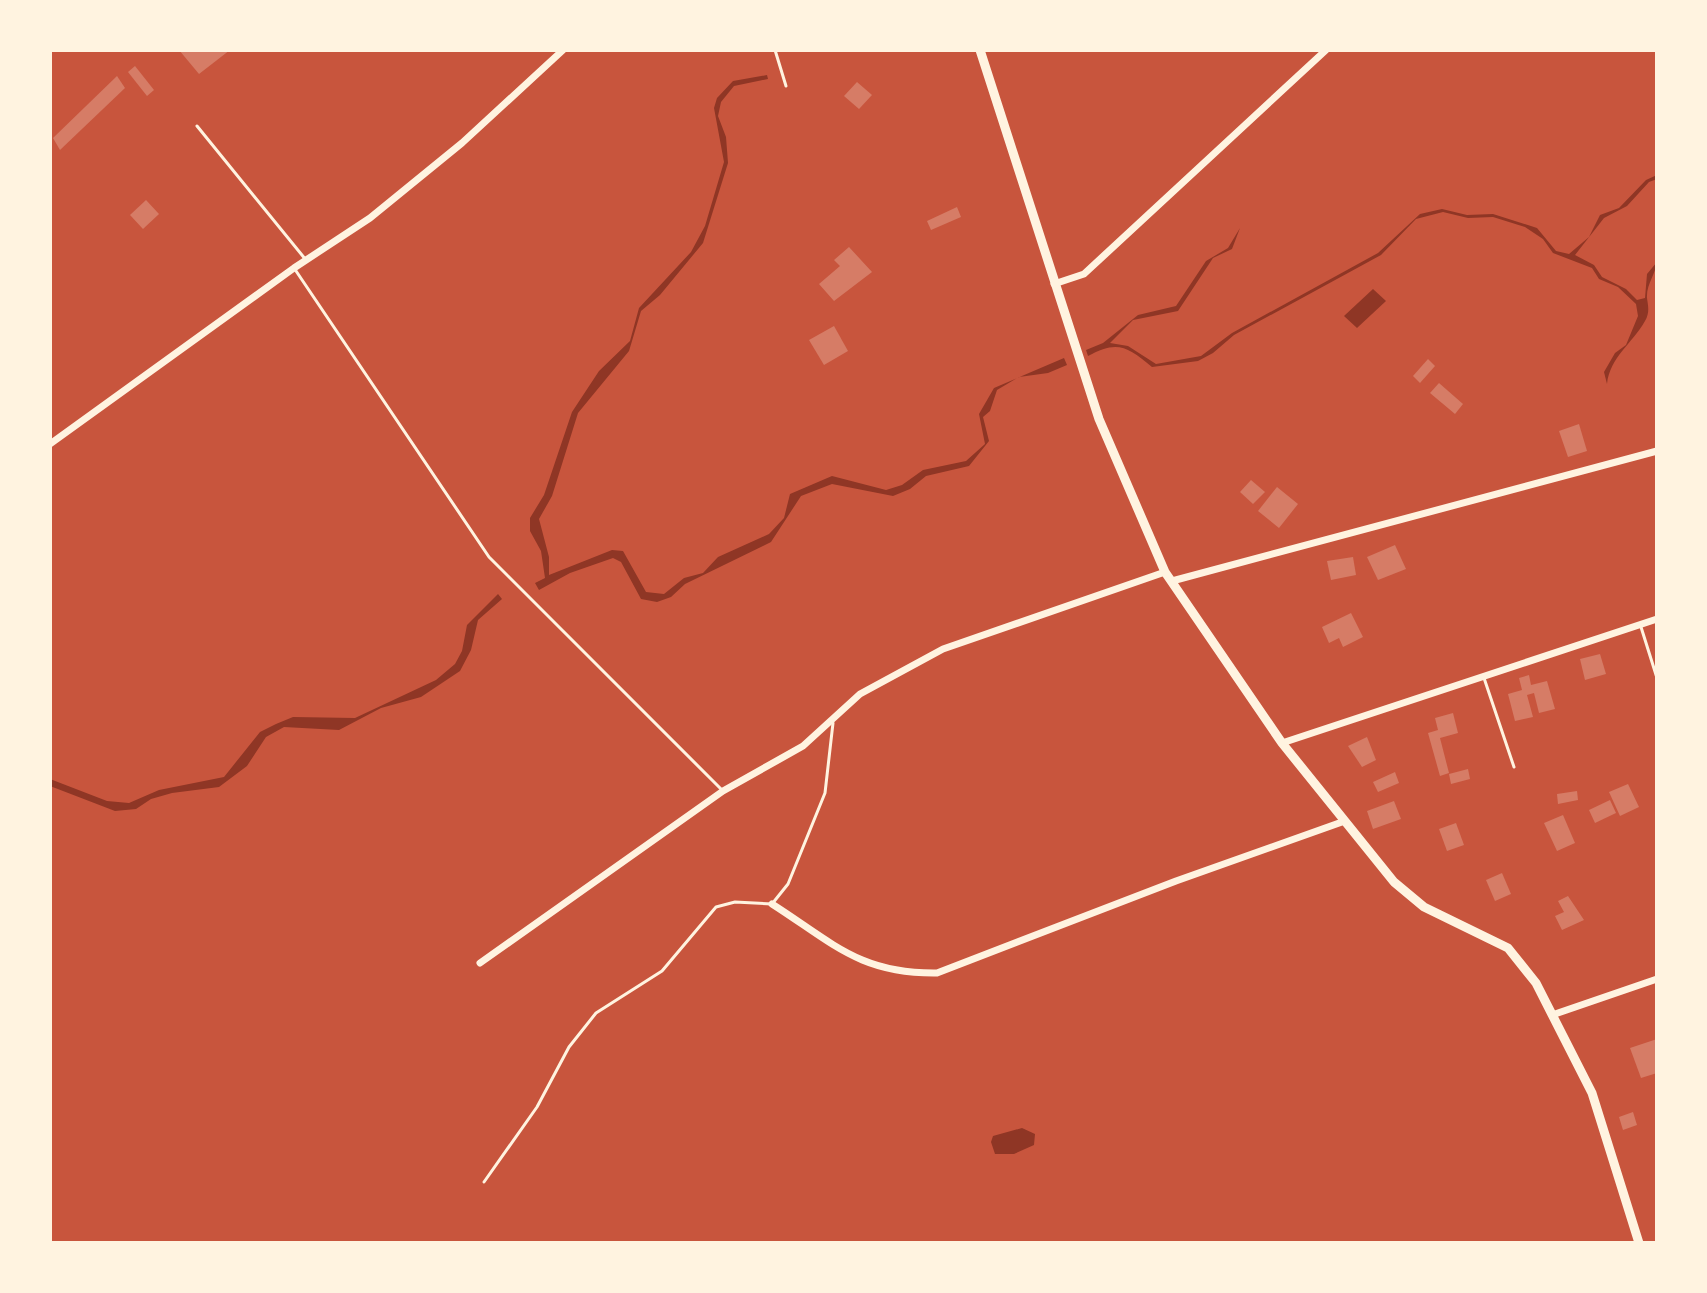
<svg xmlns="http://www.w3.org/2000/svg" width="1707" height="1293" viewBox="0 0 1707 1293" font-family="'Times New Roman',serif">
  <rect width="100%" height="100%" fill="#c8553d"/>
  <g fill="#8f3625">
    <path d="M767 75 768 79 734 86 721 102 718 116 726 137 728 163 703 243 660 295 641 311 629 351 578 413 552 496 539 519 549 557V575L612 550 623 551 646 592 664 594 684 578 703 573 718 557 769 534 784 518 790 494 832 476 886 490 902 485 923 470 966 461 985 444 979 414 994 388 1064 358 1067 365 1048 373 1019 377 997 390 990 411 983 417 989 441 969 466 926 476 910 489 893 496 832 484 801 496 771 542 685 584 671 597 657 602 641 599 621 562 613 558 570 573 539 590 535 583 545 578 541 551 530 531V518L544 495 572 412 599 371 630 341 639 308 691 252 705 226 724 162 714 108 717 98 733 81Z"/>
    <path d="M1657 175V179L1649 182 1627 206 1604 218 1575 255 1594 265 1602 277 1626 289 1637 300 1645 298 1647 274 1657 262C1656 273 1646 285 1647 298 1648 306 1650 312 1645 321 1632 344 1610 357 1607 384L1604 372 1615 353 1626 345 1638 316 1636 304 1618 287 1599 279 1592 268 1553 253 1543 239 1525 227 1493 217 1468 218 1443 212 1416 219 1381 255 1234 335 1213 353 1198 361 1152 367C1127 346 1117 340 1088 356L1086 350 1103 343 1138 315 1176 306 1206 261 1228 248 1240 228 1232 249 1213 258 1178 311 1133 320 1110 343 1128 346 1156 364 1201 356 1232 333 1378 253 1420 214 1442 209 1467 215 1493 214 1537 228 1556 251 1569 254 1589 237 1600 215 1619 208 1646 180Z"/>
    <path d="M1373 289 1386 301 1357 328 1344 316Z"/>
    <path d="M498 594 502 599 478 620 471 650 460 671 421 697 381 708 339 730 284 727 266 737 247 766 219 787 172 793 151 799 136 809 115 811 50 786V779L107 801 129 803 159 790 224 777 260 732 276 724 293 717 355 718 436 680 455 664 462 651 467 625Z"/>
    <path d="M1022 1128 1035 1134 1034 1145 1014 1154H995L991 1142 993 1136Z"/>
  </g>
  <g fill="#d67c66">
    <path d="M179 50H230L199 74Z"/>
    <path d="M135 66 154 90 147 96 128 72Z"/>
    <path d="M117 76 125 88 60 150 53 138Z"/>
    <path d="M857 82 872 95 859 109 844 96Z"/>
    <path d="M146 200 159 214 143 229 130 215Z"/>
    <path d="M957 207 961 217 931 230 927 221Z"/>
    <path d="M849 247 872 272 834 301 819 284 840 266 834 260Z"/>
    <path d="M834 326 848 351 824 365 809 340Z"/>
    <path d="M1428 359 1435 366 1420 383 1413 376Z"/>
    <path d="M1439 383 1463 404 1455 414 1430 393Z"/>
    <path d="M1579 424 1587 451 1568 457 1559 431Z"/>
    <path d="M1251 480 1265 492 1253 504 1240 492Z"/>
    <path d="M1277 487 1298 504 1279 528 1258 511Z"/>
    <path d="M1395 545 1406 569 1378 580 1367 557Z"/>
    <path d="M1353 557 1356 575 1331 580 1327 561Z"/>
    <path d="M1351 613 1363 637 1343 647 1339 638 1329 643 1322 627Z"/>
    <path d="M1600 654 1606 674 1585 680 1580 659Z"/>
    <path d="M1529 675 1531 685 1547 681 1555 709 1539 713 1534 693 1527 695 1533 717 1515 721 1508 694 1522 690 1519 678Z"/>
    <path d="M1453 713 1458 733 1440 738 1449 773 1440 776 1428 733 1438 730 1435 718Z"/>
    <path d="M1367 737 1376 760 1362 767 1348 746Z"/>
    <path d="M1468 769 1470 779 1451 784 1449 774Z"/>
    <path d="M1395 772 1399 783 1378 792 1373 782Z"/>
    <path d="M1628 784 1639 807 1620 816 1609 792Z"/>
    <path d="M1577 791 1578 800 1558 804 1557 794Z"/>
    <path d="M1610 800 1616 813 1595 823 1589 810Z"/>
    <path d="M1394 801 1401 819 1373 829 1367 811Z"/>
    <path d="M1563 815 1575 843 1557 851 1544 823Z"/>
    <path d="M1456 823 1464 845 1447 851 1439 829Z"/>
    <path d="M1502 873 1511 894 1495 901 1486 880Z"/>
    <path d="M1568 896 1584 920 1562 930 1555 916 1564 912 1558 901Z"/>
    <path d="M1657 1039V1073L1641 1078 1630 1048Z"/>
    <path d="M1633 1112 1637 1125 1623 1130 1619 1117Z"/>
  </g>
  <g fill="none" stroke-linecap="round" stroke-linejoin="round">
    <g stroke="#fff3e0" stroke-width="3">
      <path d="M775 50 786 86"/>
      <path d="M197 126 306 260"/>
      <path d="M294 268 489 557 723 791"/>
      <path d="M1641 627 1657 678"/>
      <path d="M1484 678 1514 767"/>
      <path d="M484 1182 537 1107 569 1047 596 1013 662 971 716 907 735 902 772 904 788 884 825 793 833 723"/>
    </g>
    <g stroke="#fff3e0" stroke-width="7">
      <path d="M1054 284 1084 274 1326 50"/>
      <path d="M50 444 294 268 370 218 462 143 563 50"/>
      <path d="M1172 581 1657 451"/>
      <path d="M1282 743 1657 619"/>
      <path d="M772 904C833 943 860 974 937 973L1176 881 1342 822"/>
      <path d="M480 963 723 791 803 746 860 694 943 649 1165 572"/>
      <path d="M1555 1014 1657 979"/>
    </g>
    <path stroke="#fff3e0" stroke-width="9" d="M980 50 1099 419 1165 572 1282 743 1394 882 1424 907 1508 948 1536 983 1592 1093 1639 1243"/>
  </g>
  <rect width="1707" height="1293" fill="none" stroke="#fff3e0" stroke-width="104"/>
</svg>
